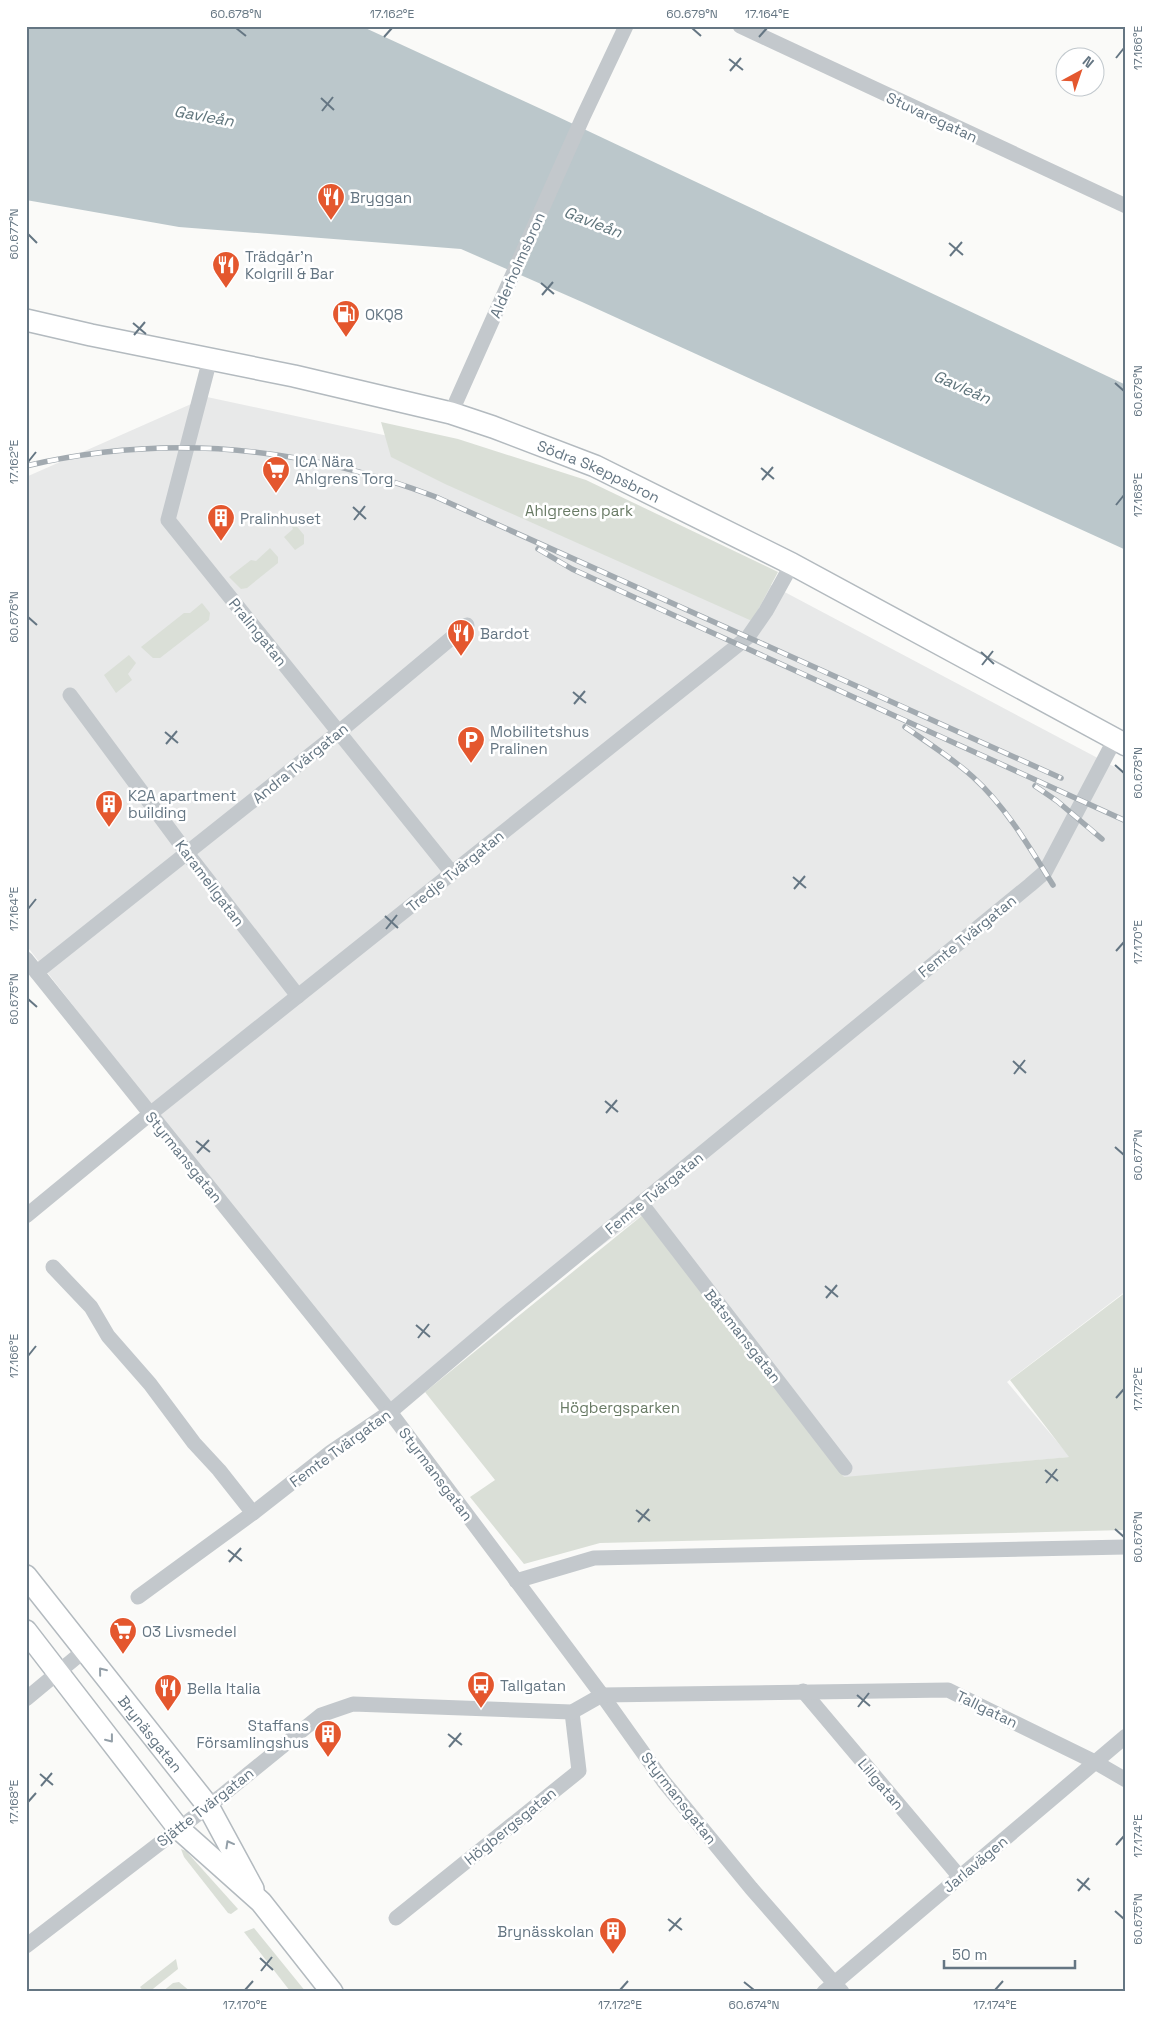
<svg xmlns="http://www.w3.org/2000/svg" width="1152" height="2018" viewBox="0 0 1152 2018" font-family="'Space Grotesk',sans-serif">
  <rect width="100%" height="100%" fill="#fafaf8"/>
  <path fill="#e8e9e9" d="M207 397 402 439 743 570 1126 773V1291L1007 1382 1070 1457 844 1478 644 1214 391 1403 155 1111 26 945V477Z"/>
  <g fill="#dadfd7">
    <path d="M381 422 458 439 586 480 778 572 752 621 445 484 391 457Z"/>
    <path d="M294 523 304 535V544L295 550 284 537 293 529 291 525Z"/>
    <path d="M270 548 278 557V563L247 588 241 589 229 577 251 560 256 561Z"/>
    <path d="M202 603 210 613 209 620 160 658H153L141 647 184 613H190Z"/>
    <path d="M129 655 136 663 128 674 132 680 116 693 104 675Z"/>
    <path d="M644 1214 844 1477 1069 1457 1010 1380 1126 1292V1530L600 1543 524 1564 470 1497 495 1480 425 1392Z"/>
    <path d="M181 1849 186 1851 238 1909 231 1914 228 1913 184 1857Z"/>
    <path d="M254 1928 306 1992 290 1991 244 1932Z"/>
    <path d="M176 1959 178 1969 149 1992H144L140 1987Z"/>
    <path d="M179 1982 191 1992H162L173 1983Z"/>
  </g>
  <path fill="#bbc7cb" d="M26 26H361L552 114 1126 385V550L582 302 461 249 179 227 26 200Z"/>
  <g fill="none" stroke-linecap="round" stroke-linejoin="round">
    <defs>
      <g id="secondary">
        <path id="s1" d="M26 320 91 335 294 376 451 413 493 427 595 466 792 564 1126 745"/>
        <path id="s2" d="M26 1576 208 1806 253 1889"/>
        <path d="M26 1631 178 1828 261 1902 332 1992"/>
      </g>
    </defs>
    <use href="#secondary" stroke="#b3babf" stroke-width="24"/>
    <g stroke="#c3c8cc" stroke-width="15">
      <path d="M740 26 1126 206"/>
      <path d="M210 359 168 520 452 873"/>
      <path d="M451 413 583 117 626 26"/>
      <path d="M70 695 187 853 298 996"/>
      <path d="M26 959 390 1412 602 1695 664 1782 751 1888 842 1992"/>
      <path d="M37 972 339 732 467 625"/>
      <path d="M641 1203 845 1468"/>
      <path d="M26 1216 150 1114 748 637 766 611 792 564"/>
      <path d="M53 1267 91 1307 108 1336 150 1384 194 1443 219 1470 253 1513"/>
      <path d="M516 1581 594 1558 1126 1547"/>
      <path d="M138 1597 253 1513 331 1452 390 1412 509 1311 1030 885 1045 872 1115 739"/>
      <path d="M803 1691 959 1876"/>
      <path d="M26 1699 85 1650"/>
      <path d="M396 1918 579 1771 572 1712"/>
      <path d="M26 1946 220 1797 321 1715 353 1704 572 1712 602 1695 948 1690 1095 1762 1126 1780"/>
      <path d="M824 1992 1126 1736"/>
    </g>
    <use href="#secondary" stroke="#fff" stroke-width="21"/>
    <defs>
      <g id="rail">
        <path d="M26 466C166 433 303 446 436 497L1061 778"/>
        <path d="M538 549 572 569 1126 821"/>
        <path d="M905 727C928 743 952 758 973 777 1006 807 1030 848 1053 885"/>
        <path d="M1035 786 1057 801 1102 839"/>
      </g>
    </defs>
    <use href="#rail" stroke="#a2aab0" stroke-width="5.5"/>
    <use href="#rail" stroke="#fff" stroke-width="4" stroke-dasharray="11" stroke-linecap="butt"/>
  </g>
  <defs><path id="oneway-chevron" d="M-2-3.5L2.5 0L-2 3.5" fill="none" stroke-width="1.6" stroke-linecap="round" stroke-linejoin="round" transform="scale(1.25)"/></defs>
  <g stroke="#939fa8">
    <use href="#oneway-chevron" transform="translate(102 1671) rotate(-129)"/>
    <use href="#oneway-chevron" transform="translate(110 1739) rotate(52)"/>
    <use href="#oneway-chevron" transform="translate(229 1844) rotate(-119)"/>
  </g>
  <path fill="none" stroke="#657683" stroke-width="2" d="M236 28 246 36M692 28 701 36M384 37 392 28M759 37 767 28M1116 58 1124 48M729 59 743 70M730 71 741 58M321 98 334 110M322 111 333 97M28 234 37 243M949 243 963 255M950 256 962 242M541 283 554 294M542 295 553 282M133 323 146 334M134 335 145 322M1115 383 1124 391M28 462 36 452M761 468 774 479M762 480 773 467M1116 505 1124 495M353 507 366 519M354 520 365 506M28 617 37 625M981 652 994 664M982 665 993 651M573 692 586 703M574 704 585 691M165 732 178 743M166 744 177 731M1115 765 1124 773M793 877 806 888M794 889 805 876M28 909 36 899M385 916 398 928M386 929 397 915M1116 951 1124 942M28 999 37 1007M1013 1061 1026 1073M1014 1074 1025 1060M605 1101 618 1112M606 1113 617 1100M196 1141 210 1152M1115 1147 1124 1155M197 1153 209 1140M825 1286 838 1297M826 1298 837 1285M416 1325 430 1337M418 1338 429 1324M28 1356 36 1346M1116 1398 1124 1389M1045 1470 1058 1481M1046 1483 1057 1469M636 1510 650 1521M638 1522 649 1509M1115 1529 1124 1537M228 1550 242 1561M229 1562 241 1548M857 1695 870 1706M858 1707 869 1693M448 1734 462 1745M449 1747 461 1733M40 1774 53 1785M41 1786 52 1773M28 1802 36 1793M1116 1845 1124 1836M1077 1879 1090 1890M1078 1891 1089 1878M1115 1911 1124 1919M668 1919 682 1930M669 1931 681 1918M260 1958 273 1970M261 1971 272 1957M744 1982 754 1990M245 1990 253 1981M620 1990 628 1981M995 1990 1003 1981"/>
  <defs>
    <symbol id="restaurant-pin" viewBox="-11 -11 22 30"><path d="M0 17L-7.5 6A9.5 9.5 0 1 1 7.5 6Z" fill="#e4572e" stroke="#fff"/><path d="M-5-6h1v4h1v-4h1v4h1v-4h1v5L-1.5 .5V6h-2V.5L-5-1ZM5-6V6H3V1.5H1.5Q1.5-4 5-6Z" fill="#fff"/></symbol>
    <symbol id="fuel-pin" viewBox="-11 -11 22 30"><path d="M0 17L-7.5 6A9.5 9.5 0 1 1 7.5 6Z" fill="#e4572e" stroke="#fff"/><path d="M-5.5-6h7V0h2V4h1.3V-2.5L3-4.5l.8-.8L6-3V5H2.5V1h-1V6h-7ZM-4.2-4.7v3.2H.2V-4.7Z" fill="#fff"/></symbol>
    <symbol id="supermarket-pin" viewBox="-11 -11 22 30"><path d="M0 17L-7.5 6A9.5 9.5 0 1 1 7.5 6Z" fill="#e4572e" stroke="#fff"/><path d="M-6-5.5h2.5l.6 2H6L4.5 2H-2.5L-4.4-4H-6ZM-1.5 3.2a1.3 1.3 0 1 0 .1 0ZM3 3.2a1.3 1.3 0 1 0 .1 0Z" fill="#fff"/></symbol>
    <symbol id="building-pin" viewBox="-11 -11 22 30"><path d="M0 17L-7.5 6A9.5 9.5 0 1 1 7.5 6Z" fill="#e4572e" stroke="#fff"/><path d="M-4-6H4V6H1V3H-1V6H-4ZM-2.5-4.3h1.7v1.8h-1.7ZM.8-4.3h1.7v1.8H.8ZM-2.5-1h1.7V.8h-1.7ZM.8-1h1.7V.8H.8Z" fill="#fff"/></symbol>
    <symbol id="parking-pin" viewBox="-11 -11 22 30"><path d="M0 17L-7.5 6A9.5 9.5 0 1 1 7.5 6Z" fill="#e4572e" stroke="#fff"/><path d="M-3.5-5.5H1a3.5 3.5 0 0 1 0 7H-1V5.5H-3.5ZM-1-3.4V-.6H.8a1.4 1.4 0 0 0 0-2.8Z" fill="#fff"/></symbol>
    <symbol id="bus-pin" viewBox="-11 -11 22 30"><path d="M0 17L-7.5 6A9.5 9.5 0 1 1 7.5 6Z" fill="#e4572e" stroke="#fff"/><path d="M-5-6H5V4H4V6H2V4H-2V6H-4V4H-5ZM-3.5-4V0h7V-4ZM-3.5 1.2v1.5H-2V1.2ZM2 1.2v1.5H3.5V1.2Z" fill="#fff"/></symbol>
  </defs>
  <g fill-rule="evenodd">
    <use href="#restaurant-pin" x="315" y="181" width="32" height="43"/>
    <use href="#restaurant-pin" x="210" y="249" width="32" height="43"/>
    <use href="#fuel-pin" x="330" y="298" width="32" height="43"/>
    <use href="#supermarket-pin" x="260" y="454" width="32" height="43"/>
    <use href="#building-pin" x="205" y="502" width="32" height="43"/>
    <use href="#restaurant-pin" x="445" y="617" width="32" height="43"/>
    <use href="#parking-pin" x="455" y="724" width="32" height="43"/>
    <use href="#building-pin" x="93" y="788" width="32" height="43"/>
    <use href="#supermarket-pin" x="107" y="1615" width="32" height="43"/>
    <use href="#bus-pin" x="465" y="1669" width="32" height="43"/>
    <use href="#restaurant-pin" x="152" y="1672" width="32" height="43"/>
    <use href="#building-pin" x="312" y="1718" width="32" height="43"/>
    <use href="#building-pin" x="597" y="1915" width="32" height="43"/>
  </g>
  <g text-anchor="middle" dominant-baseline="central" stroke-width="5" stroke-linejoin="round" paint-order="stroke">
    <g font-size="15" fill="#657683" stroke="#fff">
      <text transform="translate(932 117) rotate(25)">Stuvaregatan</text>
      <text transform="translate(517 265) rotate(-66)">Alderholmsbron</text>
      <text stroke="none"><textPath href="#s1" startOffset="594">Södra Skeppsbron</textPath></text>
      <text transform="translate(258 632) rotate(51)">Pralingatan</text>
      <text transform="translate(300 763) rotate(-39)">Andra Tvärgatan</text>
      <text transform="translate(455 871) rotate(-39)">Tredje Tvärgatan</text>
      <text transform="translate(210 883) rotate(53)">Karamellgatan</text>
      <text transform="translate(967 936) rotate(-39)">Femte Tvärgatan</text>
      <text transform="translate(184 1157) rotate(51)">Styrmansgatan</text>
      <text transform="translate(654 1193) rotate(-39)">Femte Tvärgatan</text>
      <text transform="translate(743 1336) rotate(52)">Båtsmansgatan</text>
      <text transform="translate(340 1448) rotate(-36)">Femte Tvärgatan</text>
      <text transform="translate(436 1474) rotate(53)">Styrmansgatan</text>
      <text transform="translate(987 1709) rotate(26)">Tallgatan</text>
      <text stroke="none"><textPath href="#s2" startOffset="201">Brynäsgatan</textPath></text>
      <text transform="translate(881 1784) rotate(50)">Lillgatan</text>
      <text transform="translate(679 1798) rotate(52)">Styrmansgatan</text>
      <text transform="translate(205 1807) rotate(-38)">Sjätte Tvärgatan</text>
      <text transform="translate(510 1826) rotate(-39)">Högbergsgatan</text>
      <text transform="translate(975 1864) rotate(-40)">Jarlavägen</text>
    </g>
    <g font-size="15" fill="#657683" stroke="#fff" text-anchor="start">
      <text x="350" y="197">Bryggan</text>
      <text x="245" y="256">Trädgår'n<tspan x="245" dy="17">Kolgrill &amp; Bar</tspan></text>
      <text x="365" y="314">OKQ8</text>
      <text x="295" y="461">ICA Nära<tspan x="295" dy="17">Ahlgrens Torg</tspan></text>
      <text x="240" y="518">Pralinhuset</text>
      <text x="480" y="633">Bardot</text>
      <text x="490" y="731">Mobilitetshus<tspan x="490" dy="17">Pralinen</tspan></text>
      <text x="128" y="795">K2A apartment<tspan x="128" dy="17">building</tspan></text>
      <text x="142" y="1631">O3 Livsmedel</text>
      <text x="500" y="1685">Tallgatan</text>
      <text x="187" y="1688">Bella Italia</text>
      <text x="309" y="1725" text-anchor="end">Staffans<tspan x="309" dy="17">Församlingshus</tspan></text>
      <text x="594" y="1931" text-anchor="end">Brynässkolan</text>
    </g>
    <g font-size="15" fill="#687a64" stroke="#fff">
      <text x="579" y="510">Ahlgreens park</text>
      <text x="620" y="1407">Högbergsparken</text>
    </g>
    <g font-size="16" font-style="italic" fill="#60757c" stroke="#fff">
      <text transform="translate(204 116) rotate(10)">Gavleån</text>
      <text transform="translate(593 222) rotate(21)">Gavleån</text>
      <text transform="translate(962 387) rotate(24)">Gavleån</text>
    </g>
  </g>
  <rect width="1152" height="2018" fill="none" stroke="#ffffff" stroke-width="55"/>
  <g transform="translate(1080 72) rotate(40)"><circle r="24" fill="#ffffff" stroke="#c1c8cd"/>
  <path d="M0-4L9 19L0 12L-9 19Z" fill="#e4572e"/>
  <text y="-8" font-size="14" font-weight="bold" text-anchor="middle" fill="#657683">N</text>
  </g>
  <path d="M944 1960v8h131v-8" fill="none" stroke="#657683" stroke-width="2.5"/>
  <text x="952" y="1960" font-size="15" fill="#657683" stroke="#ffffff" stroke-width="4" paint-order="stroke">50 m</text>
  <rect x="28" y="28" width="1096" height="1962" fill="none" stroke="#657683" stroke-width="2"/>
  <g font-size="12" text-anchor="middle" fill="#657683">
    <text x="236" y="18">60.678°N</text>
    <text x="392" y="18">17.162°E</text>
    <text x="692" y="18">60.679°N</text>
    <text x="767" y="18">17.164°E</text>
    <text transform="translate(1138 48) rotate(-90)" y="4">17.166°E</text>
    <text transform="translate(14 234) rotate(-90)" y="4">60.677°N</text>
    <text transform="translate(1138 391) rotate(-90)" y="4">60.679°N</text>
    <text transform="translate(14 462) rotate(-90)" y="4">17.162°E</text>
    <text transform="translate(1138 495) rotate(-90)" y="4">17.168°E</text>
    <text transform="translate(14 617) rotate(-90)" y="4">60.676°N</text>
    <text transform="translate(1138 773) rotate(-90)" y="4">60.678°N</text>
    <text transform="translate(14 909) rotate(-90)" y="4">17.164°E</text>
    <text transform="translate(1138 942) rotate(-90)" y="4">17.170°E</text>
    <text transform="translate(14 999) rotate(-90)" y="4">60.675°N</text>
    <text transform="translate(1138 1155) rotate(-90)" y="4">60.677°N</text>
    <text transform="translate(14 1356) rotate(-90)" y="4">17.166°E</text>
    <text transform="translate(1138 1389) rotate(-90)" y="4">17.172°E</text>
    <text transform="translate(1138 1537) rotate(-90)" y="4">60.676°N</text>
    <text transform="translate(14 1802) rotate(-90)" y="4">17.168°E</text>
    <text transform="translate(1138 1836) rotate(-90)" y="4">17.174°E</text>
    <text transform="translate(1138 1919) rotate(-90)" y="4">60.675°N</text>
    <text x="245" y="2009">17.170°E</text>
    <text x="620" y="2009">17.172°E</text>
    <text x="754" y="2009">60.674°N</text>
    <text x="995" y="2009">17.174°E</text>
  </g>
</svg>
